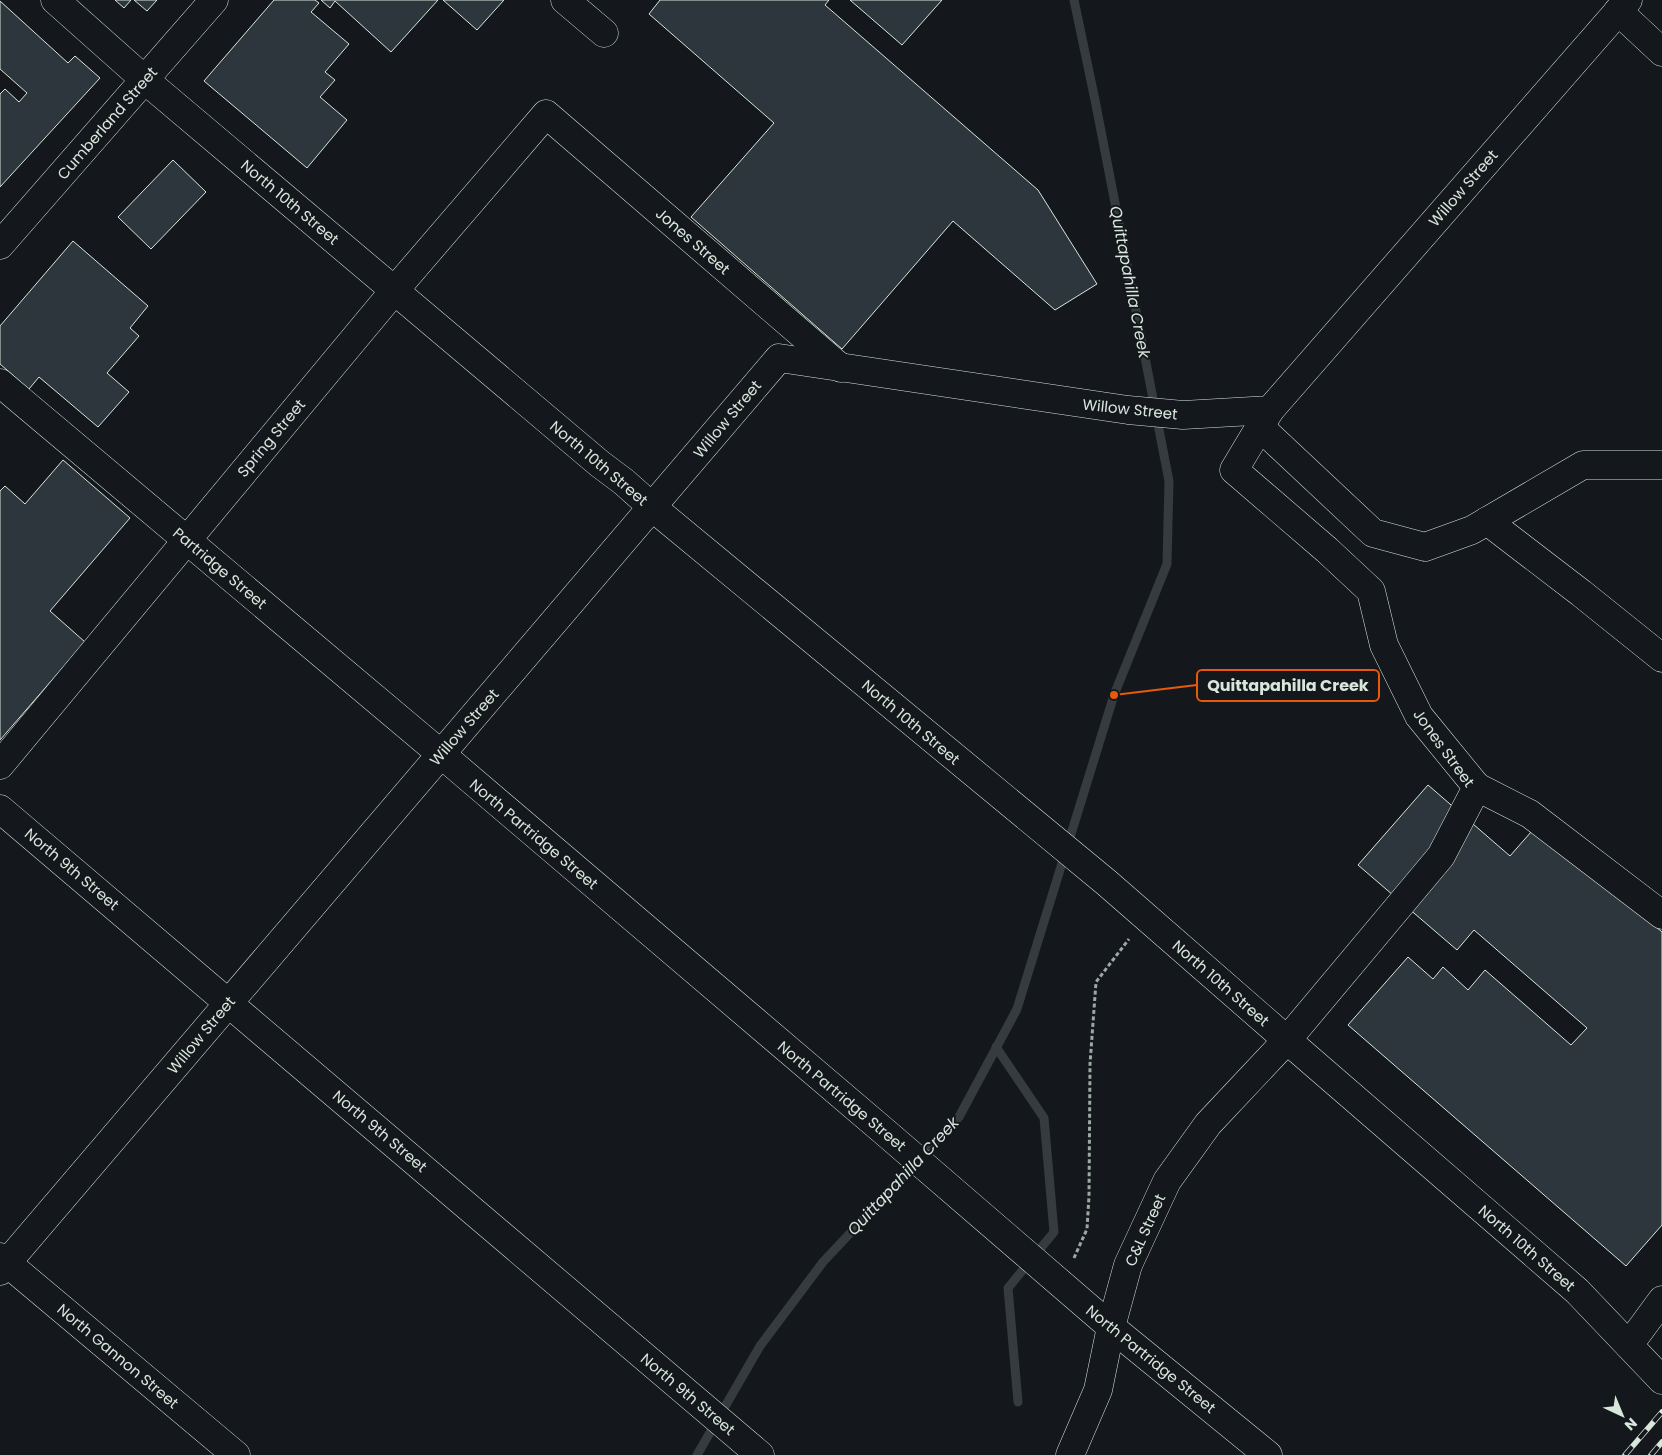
<svg xmlns="http://www.w3.org/2000/svg" width="1662" height="1455" viewBox="0 0 1662 1455" font-family="Poppins,sans-serif">
  <rect width="100%" height="100%" fill="#14181c"/>
  <g fill="none" stroke-linecap="round" stroke-linejoin="round">
    <g stroke="#363b3e" stroke-width="9">
      <path d="M996 1047 1044 1118 1054 1232 1008 1288 1018 1402"/>
      <path d="M697 1455 760 1346 823 1262 959 1117 1017 1009 1114 695 1167 564 1169 481 1095 100 1074 0"/>
    </g>
  </g>
  <g fill="#2c363c" stroke="#d8e6dc">
    <path d="M115 0H131L124 8Z"/>
    <path d="M134 0H157L147 11Z"/>
    <path d="M274 0H315L319 3 311 12 349 44 325 72 335 80 320 97 347 120 307 168 204 81Z"/>
    <path d="M321 0H438L391 52 335 1 330 8Z"/>
    <path d="M443 0H504L477 30Z"/>
    <path d="M660 0H829L825 5 1038 190 1097 284 1055 310 953 221 842 349 691 217 774 123 649 14Z"/>
    <path d="M850 0H942L902 45Z"/>
    <path d="M0 1 68 63 75 56 100 78 0 187V94L5 89 19 102 27 93 0 69Z"/>
    <path d="M173 160 206 192 151 249 118 217Z"/>
    <path d="M73 241 148 306 130 328 139 336 107 373 129 392 98 427 39 377 29 389 0 364V326Z"/>
    <path d="M63 460 130 518 50 611 85 642 0 740V491L5 486 25 504Z"/>
    <path d="M1428 785 1510 856 1538 824 1662 932V1225L1626 1266 1348 1025 1408 957 1433 979 1443 967 1468 990 1485 970 1571 1045 1587 1028 1474 930 1457 950 1358 865Z"/>
  </g>
  <g fill="none" stroke-linecap="round" stroke-linejoin="round">
    <defs>
      <g id="minor">
        <path d="M565 0 604 33"/>
        <path d="M1618 11 1662 52"/>
        <path d="M0 383 441 754 886 1133 1111 1327 1268 1455"/>
        <path d="M1260 427 1373 533 1425 547 1472 530 1583 465H1662"/>
        <path d="M1487 521 1581 593 1662 658"/>
        <path d="M0 765 394 291 546 114 841 368"/>
        <path d="M1477 787 1530 814 1662 915"/>
        <path d="M0 1257 236 1455"/>
        <path d="M0 1271 779 358 1128 410 1183 415 1270 410 1628 0"/>
        <path d="M1629 1345 1662 1300"/>
        <path d="M1070 1455 1098 1390 1111 1327 1128 1265 1167 1181 1208 1124 1287 1040 1441 856 1477 787 1419 716 1384 645 1371 591 1327 550 1234 470 1270 410"/>
      </g>
      <g id="major">
        <path d="M145 80 600 464 624 482 652 507 1107 883 1287 1040 1577 1291 1662 1380"/>
        <path d="M0 809 760 1455"/>
      </g>
      <g id="highway">
        <path d="M55 0 145 80"/>
        <path d="M0 245 214 0"/>
      </g>
    </defs>
    <use href="#minor" stroke="#d8e6dc" stroke-width="29"/>
    <use href="#major" stroke="#d8e6dc" stroke-width="29"/>
    <use href="#highway" stroke="#d8e6dc" stroke-width="29"/>
    <path stroke="#9da8a2" stroke-width="3" stroke-dasharray="4 2.5" stroke-linecap="butt" d="M1074 1258 1087 1229 1089 1196 1090 1064 1096 982 1129 939"/>
    <use href="#minor" stroke="#14181c" stroke-width="28"/>
    <use href="#major" stroke="#14181c" stroke-width="28"/>
    <use href="#highway" stroke="#14181c" stroke-width="28"/>
    <defs>
      <g id="rail">
        <path d="M1625 1455 1662 1412"/>
        <path d="M1651 1455 1662 1442"/>
      </g>
    </defs>
    <use href="#rail" stroke="#d8e6dc" stroke-width="5.5"/>
    <use href="#rail" stroke="#14181c" stroke-width="4" stroke-dasharray="11" stroke-linecap="butt"/>
  </g>
  <g text-anchor="middle" dominant-baseline="central" stroke-width="4" stroke-linejoin="round" paint-order="stroke">
    <g font-size="15" fill="#d8e6dc" stroke="#14181c">
      <text transform="translate(107 123) rotate(-49)">Cumberland Street</text>
      <text transform="translate(1463 188) rotate(-49)">Willow Street</text>
      <text transform="translate(290 202) rotate(40)">North 10th Street</text>
      <text transform="translate(693 241) rotate(41)">Jones Street</text>
      <text transform="translate(1130 409) rotate(6)">Willow Street</text>
      <text transform="translate(727 419) rotate(-50)">Willow Street</text>
      <text transform="translate(271 438) rotate(-50)">Spring Street</text>
      <text transform="translate(599 463) rotate(40)">North 10th Street</text>
      <text transform="translate(220 568) rotate(40)">Partridge Street</text>
      <text transform="translate(911 722) rotate(40)">North 10th Street</text>
      <text transform="translate(464 727) rotate(-49)">Willow Street</text>
      <text transform="translate(1444 748) rotate(54)">Jones Street</text>
      <text transform="translate(534 834) rotate(40)">North Partridge Street</text>
      <text transform="translate(72 869) rotate(40)">North 9th Street</text>
      <text transform="translate(1221 983) rotate(41)">North 10th Street</text>
      <text transform="translate(201 1035) rotate(-50)">Willow Street</text>
      <text transform="translate(842 1096) rotate(40)">North Partridge Street</text>
      <text transform="translate(380 1131) rotate(40)">North 9th Street</text>
      <text transform="translate(1145 1230) rotate(-66)">C&amp;L Street</text>
      <text transform="translate(1527 1248) rotate(41)">North 10th Street</text>
      <text transform="translate(118 1356) rotate(40)">North Gannon Street</text>
      <text transform="translate(1151 1359) rotate(39)">North Partridge Street</text>
      <text transform="translate(688 1394) rotate(40)">North 9th Street</text>
    </g>
    <g font-size="16" font-style="italic" fill="#d8e6dc" stroke="#14181c">
      <text transform="translate(1130 282) rotate(79)">Quittapahilla Creek</text>
      <text transform="translate(903 1176) rotate(-47)">Quittapahilla Creek</text>
    </g>
  </g>
  <path fill="none" stroke="#e8590c" stroke-width="2" d="M1114 695L1197 685"/>
  <circle fill="#e8590c" stroke="#14181c" stroke-width="2" cx="1114" cy="695" r="5"/>
  <rect fill="#14181c" stroke="#e8590c" stroke-width="2" x="1197" y="670" width="182" height="31" rx="5"/>
  <g font-size="16" text-anchor="middle" font-weight="bold" fill="#d8e6dc">
    <text x="1288" y="691">Quittapahilla Creek</text>
  </g>
  <g transform="translate(1622 1415) rotate(136)" stroke="#14181c" stroke-width="4" paint-order="stroke">
  <path d="M0-4L9 19L0 12L-9 19Z" fill="#d8e6dc"/>
  <text y="-8" font-size="14" font-weight="bold" text-anchor="middle" fill="#d8e6dc">N</text>
  </g>
</svg>
